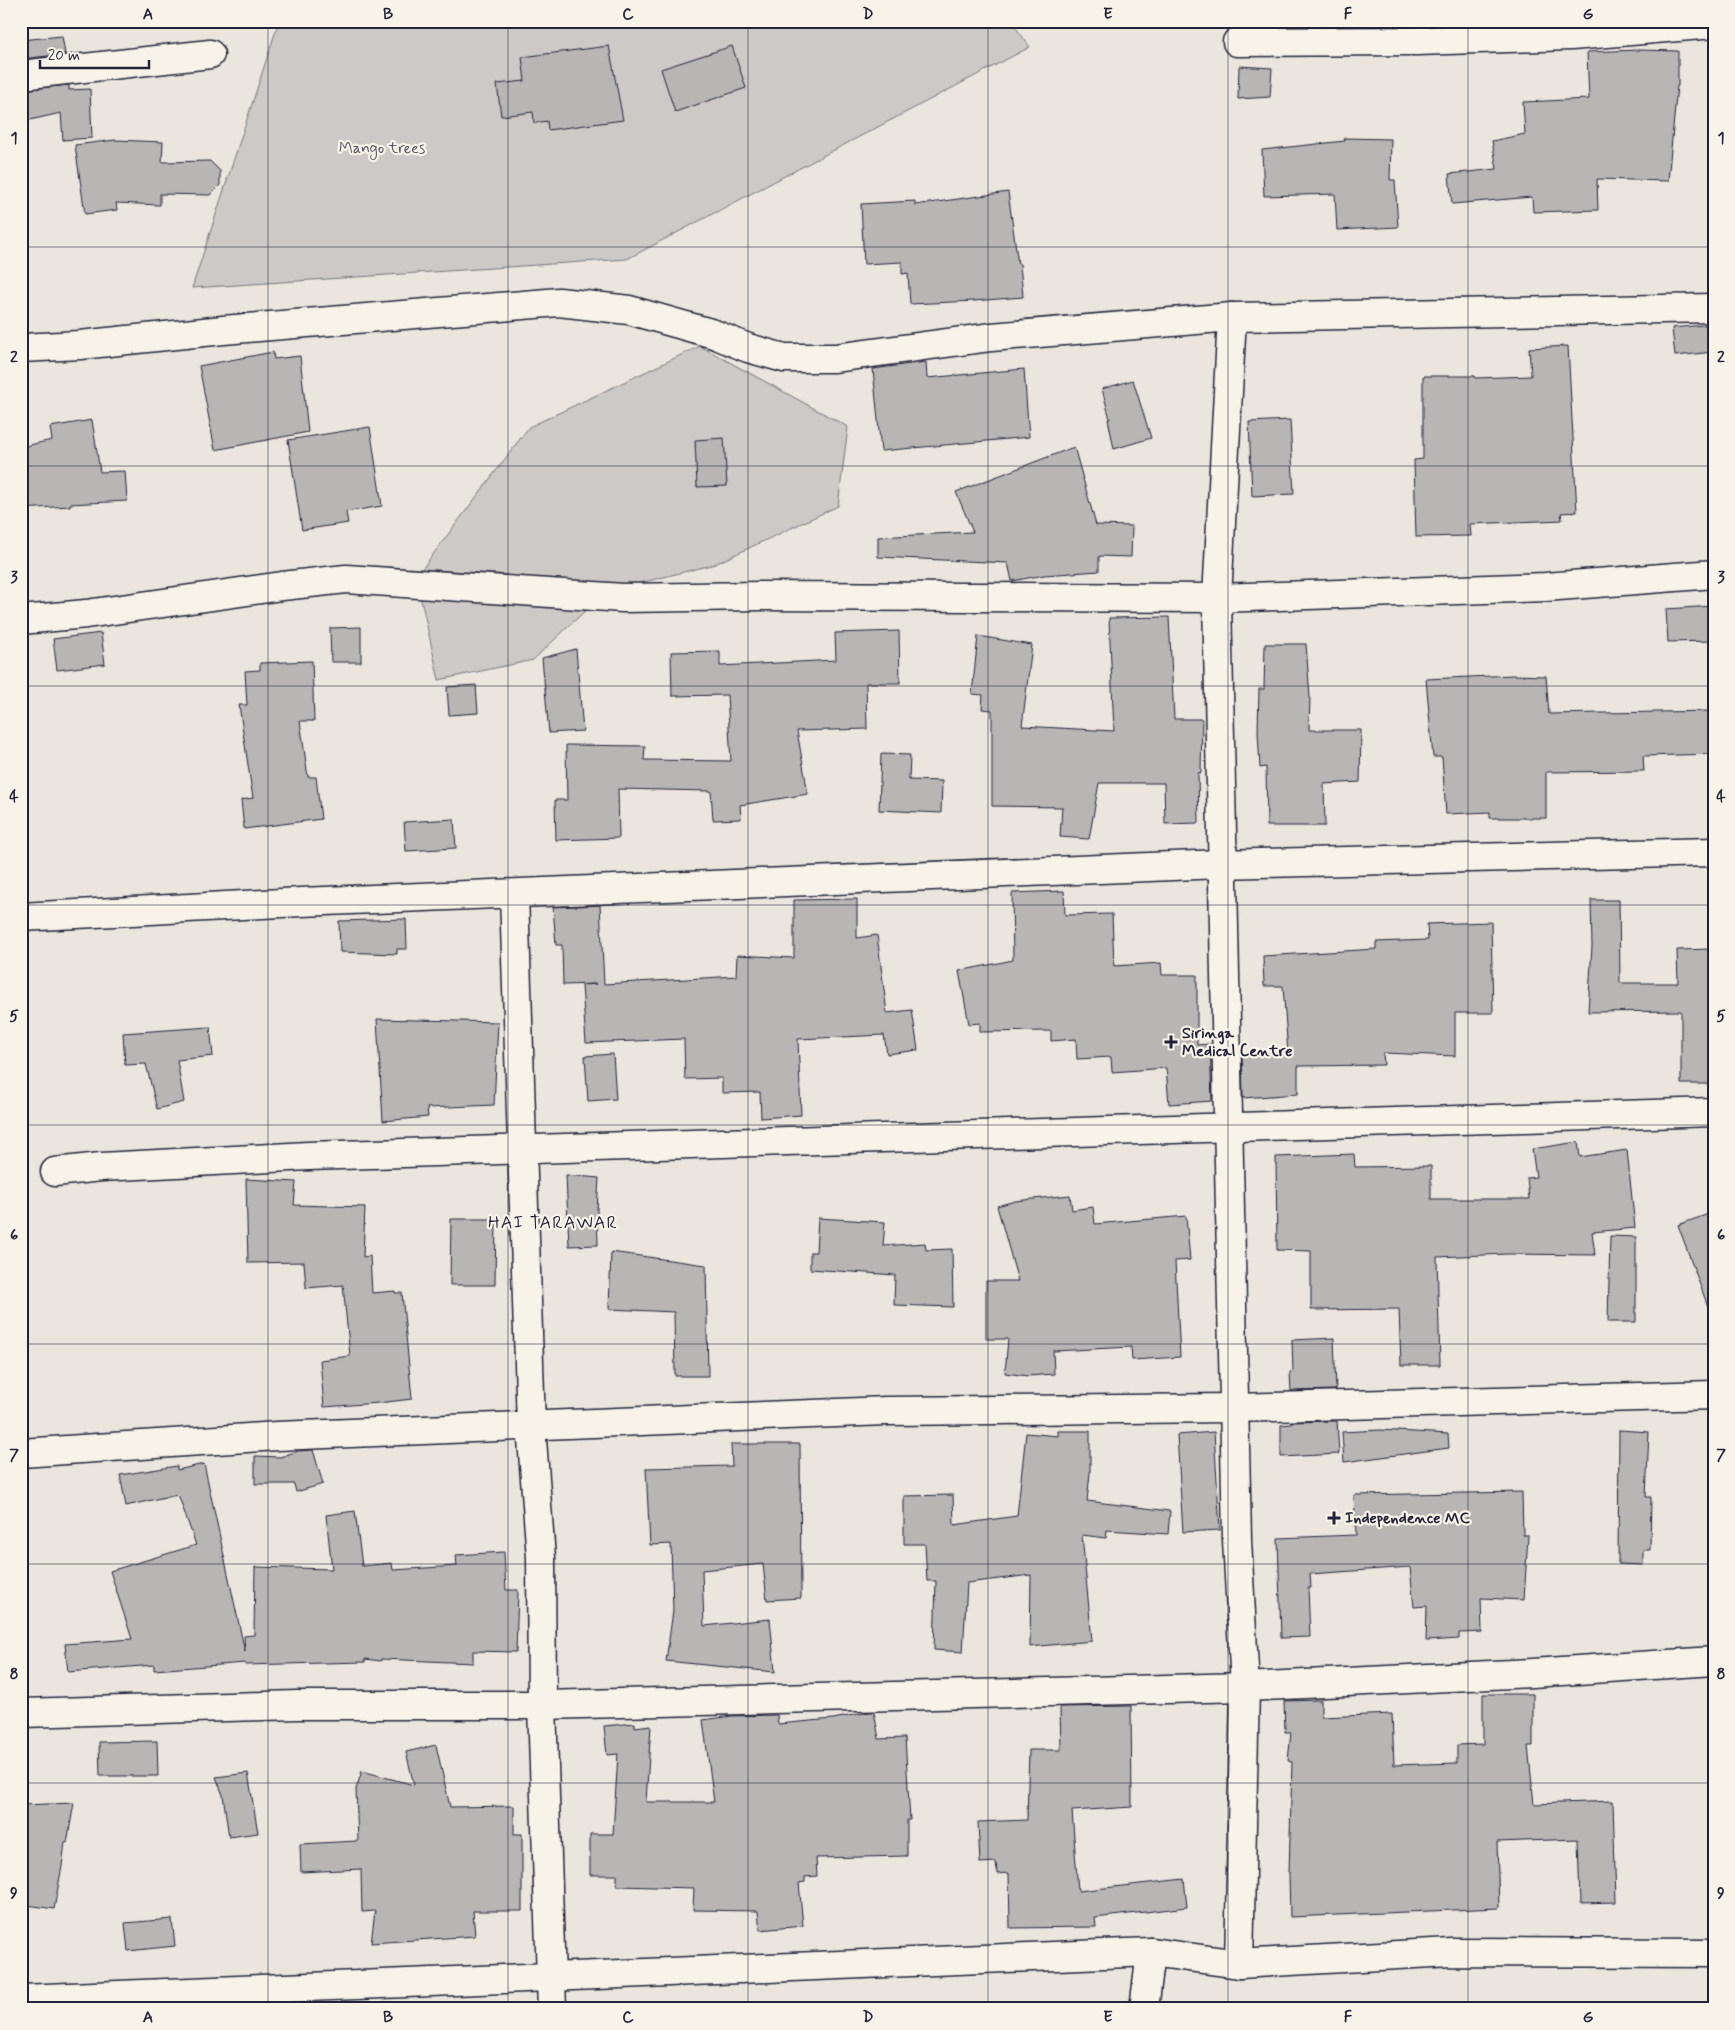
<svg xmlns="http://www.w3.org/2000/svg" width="1735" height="2030" viewBox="0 0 1735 2030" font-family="Mynerve,sans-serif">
  <rect width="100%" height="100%" fill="#eae6de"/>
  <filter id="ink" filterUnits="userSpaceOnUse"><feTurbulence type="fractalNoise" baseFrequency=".02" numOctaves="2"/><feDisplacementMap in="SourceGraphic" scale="10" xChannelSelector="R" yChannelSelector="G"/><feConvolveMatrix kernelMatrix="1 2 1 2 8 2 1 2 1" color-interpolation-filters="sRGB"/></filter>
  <g filter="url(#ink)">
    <g fill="#cdc9c6" stroke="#787680">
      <path d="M279 21H1011L1030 47 627 259 192 288Z"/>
      <path d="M700 346 848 427 838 506 715 564 605 592 533 660 439 680 416 577 529 427Z"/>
    </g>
    <g fill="#b8b6b5" stroke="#22223b">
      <path d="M62 36 65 54 21 59V40Z"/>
      <path d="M609 46 623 120 548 130 547 121 534 123 533 112 501 116 497 84 525 81 522 57Z"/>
      <path d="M732 46 746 88 675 112 661 69Z"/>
      <path d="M1639 50 1678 51V86H1677L1668 181 1597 179 1598 210 1533 212 1532 197 1452 204 1449 174 1497 169 1492 141 1525 134 1523 102 1589 99 1587 52Z"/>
      <path d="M1239 66 1272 68 1270 97 1238 99Z"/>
      <path d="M69 85V90L90 89 92 138 63 140 61 113 21 122V90Z"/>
      <path d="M1344 138 1391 139 1390 180H1395L1398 227 1337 230 1335 194 1264 196 1262 150 1345 141Z"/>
      <path d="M115 140 163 142 162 162 210 161 220 171V185L210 195 160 194V205L116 203 117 210 85 214 75 145Z"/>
      <path d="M1008 192 1018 264H1020L1023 297 974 301 910 304 908 273 902 274V262L864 264 861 204 915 201V205Z"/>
      <path d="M1714 324V352L1675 356 1672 328Z"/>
      <path d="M1568 346 1577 512 1561 513 1562 520 1470 524 1471 536 1416 537 1414 460 1423 459V376H1475V378L1531 376 1529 348Z"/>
      <path d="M273 352 274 359 300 356 308 432 215 450 199 366Z"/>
      <path d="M926 362 927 378 1024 369 1029 437 881 451 873 369Z"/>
      <path d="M1133 380 1151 438 1114 449 1108 419H1110L1102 389Z"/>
      <path d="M92 420 100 472 125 471 127 501 70 504V506L21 509V447L52 440 50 427Z"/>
      <path d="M1290 420 1294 494 1252 496 1249 422Z"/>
      <path d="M370 427 382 506 346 512 348 523 302 530 288 440Z"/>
      <path d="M724 438 727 486 697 487 695 440Z"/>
      <path d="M1074 447 1096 525 1132 526 1131 557 1099 556V571L1044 575 1012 581 1008 563 878 557V537L973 532 956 492Z"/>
      <path d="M1714 606V641L1668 642 1666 609Z"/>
      <path d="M1169 617 1174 719H1202L1201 773H1198L1199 823 1165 824 1164 783H1099L1089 839 1060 837 1062 807 992 806V710L982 709 983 695 972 694 978 636 1032 645 1022 726 1114 731 1109 618Z"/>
      <path d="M361 627V662H331L330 628Z"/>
      <path d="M899 631 900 683H866L867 729 797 731 808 794 740 805 741 819 713 820 711 791 618 789 619 838 556 840 555 800H567L566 745 645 746 644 760 731 761 727 695 672 696 671 652 720 651V666L836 660 835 633Z"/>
      <path d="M101 633 105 664 57 670 53 639Z"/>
      <path d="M1265 644H1306L1310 697 1309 730H1361L1360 782 1324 784 1325 826H1267L1266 767 1260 768 1258 732 1259 689H1264Z"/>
      <path d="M576 649 583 731 549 733 542 658Z"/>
      <path d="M312 661 314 721H300L308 777H316L321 819 244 829 241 800 253 798 239 705H247L245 671 260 670V663Z"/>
      <path d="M1513 675 1546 676 1549 714 1714 711V754L1643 756 1644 771 1546 772V818H1490V812L1446 814 1442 757H1433L1426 679Z"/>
      <path d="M476 685 478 713 449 715 447 687Z"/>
      <path d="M881 754 910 755 909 780 942 781 941 813 879 810Z"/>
      <path d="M454 819 456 848 406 851 404 822Z"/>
      <path d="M1064 891 1065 915 1112 914 1114 966 1161 963 1162 975H1197V1045L1210 1044 1212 1101 1169 1104 1166 1068 1112 1072 1111 1057 1077 1059 1076 1039 1051 1041V1031L980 1032V1023L969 1024 959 971 1013 960 1012 893Z"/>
      <path d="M857 899V938L877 935 887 1013 912 1010 918 1050 887 1054 884 1035 798 1039 801 1115 761 1118 760 1092 722 1093V1078L685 1079 684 1039 586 1043 582 985 596 984 563 985 562 945H556L553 907 600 905 604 984 736 976 737 955 794 958V900Z"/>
      <path d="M1591 900H1619L1620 983H1678L1677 950 1714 949V1084H1681V1011L1588 1012 1592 946Z"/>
      <path d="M406 919 407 949H397V954L340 952 339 921Z"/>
      <path d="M1491 922 1493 1013H1455V1056L1383 1053 1384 1065 1298 1066V1094L1243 1098 1242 1054 1288 1053 1283 986H1264L1263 956 1376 949V942L1428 940 1427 924Z"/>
      <path d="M377 1019 498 1022 494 1105 427 1108 428 1117 383 1121Z"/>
      <path d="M210 1027 213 1056 177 1060 184 1102 157 1109 146 1064 125 1065 123 1033Z"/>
      <path d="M613 1054 616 1099 588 1101 585 1056Z"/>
      <path d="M1578 1142 1580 1157 1627 1150 1635 1228 1592 1232 1595 1255 1507 1254 1437 1257 1440 1365H1401L1399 1309 1311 1310V1251L1277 1250 1276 1157 1354 1154 1355 1167 1431 1166V1199H1529L1527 1178 1536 1177 1532 1149Z"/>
      <path d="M566 1175 599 1178 597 1209 598 1245 569 1246Z"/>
      <path d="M246 1179 296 1182 294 1205 365 1207 363 1257 370 1256 372 1293 395 1291V1293H402L412 1399 378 1403 324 1407 320 1360 350 1356 343 1285 306 1288 304 1262 248 1263Z"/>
      <path d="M1070 1195 1072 1210 1093 1207 1095 1224 1186 1216 1190 1260 1175 1261 1180 1357 1132 1360 1131 1347 1053 1351 1054 1374 1028 1376 1005 1373 1008 1339H986V1281H1018L997 1206 1015 1201Z"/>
      <path d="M1714 1212V1311L1710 1312 1678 1225Z"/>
      <path d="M818 1218 885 1222 883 1246 925 1243 926 1250 952 1249 953 1307 894 1305 895 1275 810 1269V1252H816Z"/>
      <path d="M451 1219H496L495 1285H450Z"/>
      <path d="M1610 1236 1636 1237V1322H1608Z"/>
      <path d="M611 1252 706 1265 708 1376H675L674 1312 609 1309Z"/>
      <path d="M1334 1338 1336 1390 1291 1391 1290 1372 1293 1371 1292 1340Z"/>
      <path d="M1337 1421 1339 1454 1281 1457V1425L1291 1424V1422Z"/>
      <path d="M1380 1430 1448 1434 1449 1448 1344 1462 1342 1432Z"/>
      <path d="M1619 1430 1649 1432 1646 1497H1651L1650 1550H1643V1565L1618 1564Z"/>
      <path d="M1058 1431H1090V1473L1087 1501 1170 1511 1168 1534 1107 1530 1106 1538 1082 1535 1092 1641 1030 1647 1031 1575 967 1583 963 1652 934 1650 936 1581H927L925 1544H904V1496L953 1495 954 1525 1017 1516 1026 1433 1058 1436Z"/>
      <path d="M1214 1432 1220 1530 1183 1532 1177 1435Z"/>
      <path d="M731 1444H800L801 1598 767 1600 763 1564 702 1570 704 1626 770 1619 775 1672 666 1661 673 1611 671 1544 650 1545 646 1468 732 1466Z"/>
      <path d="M313 1450 323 1484 296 1492 294 1484H255V1456L280 1457 298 1451Z"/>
      <path d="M204 1464 245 1652 244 1636 254 1635 255 1567 332 1569 326 1515 355 1511 362 1566 392 1563 393 1570 457 1566 456 1555 504 1552 506 1590H518L516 1652 473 1651V1663L381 1659V1661L365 1659V1662L245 1665V1663L154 1670V1665L68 1672 65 1644 132 1639 110 1571 196 1545 178 1494 126 1506 120 1475 177 1466V1470Z"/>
      <path d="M1522 1492 1523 1535H1528L1524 1600 1481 1598 1482 1632 1459 1633V1639L1426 1641 1427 1606 1414 1607 1410 1567 1310 1574 1311 1588H1308L1310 1637 1281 1638 1278 1538 1356 1535 1354 1495Z"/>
      <path d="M1483 1694H1533V1746H1528L1534 1804 1613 1801 1616 1902 1580 1903 1578 1839 1497 1842 1499 1908 1290 1917 1289 1874 1292 1762 1288 1761 1291 1732H1285L1284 1701 1321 1700V1717L1392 1714 1394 1765 1457 1763V1745L1483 1744Z"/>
      <path d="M1131 1706 1132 1807 1072 1811 1078 1891 1184 1879 1187 1907 1095 1918 1096 1927 1010 1928 1009 1873 997 1874 996 1862 980 1863 978 1822 1027 1820 1029 1750H1061L1060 1707Z"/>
      <path d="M869 1712H874L879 1739 905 1738 910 1820H907V1856L816 1858 817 1876 805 1877V1882L799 1883 803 1926 760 1930 758 1911 693 1910 694 1888 617 1886V1875H590V1834H613L618 1754 607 1755 604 1726 635 1723V1727L651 1725 646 1802H714L703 1720 732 1716 777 1715 778 1724 833 1719Z"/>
      <path d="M157 1741 158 1776H100L99 1742Z"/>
      <path d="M436 1745 450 1807 514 1806V1834H522V1911H473L475 1936 371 1943 375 1911 362 1912 361 1869 301 1872 300 1844 358 1841 356 1789 362 1771 414 1785 406 1752Z"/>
      <path d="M248 1773 258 1833 229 1837 223 1795 216 1777Z"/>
      <path d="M74 1803 67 1843 65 1842 62 1866 54 1909 21 1904V1805Z"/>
      <path d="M172 1919 175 1946 128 1951 125 1923Z"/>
    </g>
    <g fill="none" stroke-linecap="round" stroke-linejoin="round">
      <defs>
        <g id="street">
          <path d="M1237 42 1417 41 1571 36 1714 24"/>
          <path d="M21 75 210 54"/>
          <path d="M1232 317 1217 598 1237 1540 1245 1687 1239 1964"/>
          <path d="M21 348 80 345 223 330 559 302 629 310 714 334 748 348 784 358H835L991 337 1232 317 1714 308"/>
          <path d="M21 620 86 614 282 586 346 579 623 598 760 596 1217 598 1545 587 1714 574"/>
          <path d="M514 894 531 1426 541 1558 542 1705 552 2009"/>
          <path d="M21 917 301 902 1221 864 1714 852"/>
          <path d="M55 1172 101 1167 308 1156 1714 1112"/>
          <path d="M21 1453 277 1436 886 1411 1234 1408 1714 1395"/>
          <path d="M21 1713 297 1705H542L1245 1687 1532 1673 1714 1661"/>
          <path d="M21 1999 1151 1952 1239 1964 1451 1952 1714 1953"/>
          <path d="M1144 2009 1151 1952"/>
        </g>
      </defs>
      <use href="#street" stroke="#22223b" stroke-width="31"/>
      <use href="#street" stroke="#f7f3e8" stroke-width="28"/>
    </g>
  </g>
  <path fill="none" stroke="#22223b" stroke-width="1" stroke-opacity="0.55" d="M268 21V2009M508 21V2009M748 21V2009M988 21V2009M1228 21V2009M1468 21V2009M21 247H1714M21 466H1714M21 686H1714M21 905H1714M21 1125H1714M21 1344H1714M21 1564H1714M21 1783H1714"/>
  <g fill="#22223b" stroke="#f7f3e8" stroke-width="2">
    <path d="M1168.5 1034.5h5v5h5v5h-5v5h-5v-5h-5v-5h5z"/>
    <path d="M1331.5 1510.5h5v5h5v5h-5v5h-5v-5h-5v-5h5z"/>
  </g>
  <g text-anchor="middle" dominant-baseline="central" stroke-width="4.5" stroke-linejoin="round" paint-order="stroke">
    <g font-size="16" fill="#555465" stroke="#f7f3e8">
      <text x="382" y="148">Mango trees</text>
    </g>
    <g font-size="16" font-weight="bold" fill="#22223b" stroke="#f7f3e8" text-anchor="start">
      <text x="1182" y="1033">Siringa<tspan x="1182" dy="18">Medical Centre</tspan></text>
      <text x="1345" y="1518">Independence MC</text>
    </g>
    <g font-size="18" letter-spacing="1" fill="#22223b" stroke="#f7f3e8">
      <text x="553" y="1223">HAI TARAWAR</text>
    </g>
  </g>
  <rect width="1735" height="2030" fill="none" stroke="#f7f3e8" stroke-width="55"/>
  <path d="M40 60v8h109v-8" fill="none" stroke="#22223b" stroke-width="2.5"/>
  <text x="48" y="60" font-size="15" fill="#22223b" stroke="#f7f3e8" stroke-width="4" paint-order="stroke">20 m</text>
  <rect x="28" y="28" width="1680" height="1974" fill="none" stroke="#22223b" stroke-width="2"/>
  <g font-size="16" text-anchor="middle" font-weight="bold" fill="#22223b">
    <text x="148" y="19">A</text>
    <text x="388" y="19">B</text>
    <text x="628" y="19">C</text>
    <text x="868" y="19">D</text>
    <text x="1108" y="19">E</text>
    <text x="1348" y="19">F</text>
    <text x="1588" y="19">G</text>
    <text x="14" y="143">1</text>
    <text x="1721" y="143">1</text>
    <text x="14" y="362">2</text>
    <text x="1721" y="362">2</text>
    <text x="14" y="582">3</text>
    <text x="1721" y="582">3</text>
    <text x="14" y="801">4</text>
    <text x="1721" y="801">4</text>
    <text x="14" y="1021">5</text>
    <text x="1721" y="1021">5</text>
    <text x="14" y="1240">6</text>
    <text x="1721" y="1240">6</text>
    <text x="14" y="1460">7</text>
    <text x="1721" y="1460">7</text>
    <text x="14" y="1679">8</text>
    <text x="1721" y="1679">8</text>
    <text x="14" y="1898">9</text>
    <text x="1721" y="1898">9</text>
    <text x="148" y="2022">A</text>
    <text x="388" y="2022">B</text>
    <text x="628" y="2022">C</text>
    <text x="868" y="2022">D</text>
    <text x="1108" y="2022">E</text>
    <text x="1348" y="2022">F</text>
    <text x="1588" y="2022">G</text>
  </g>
</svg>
